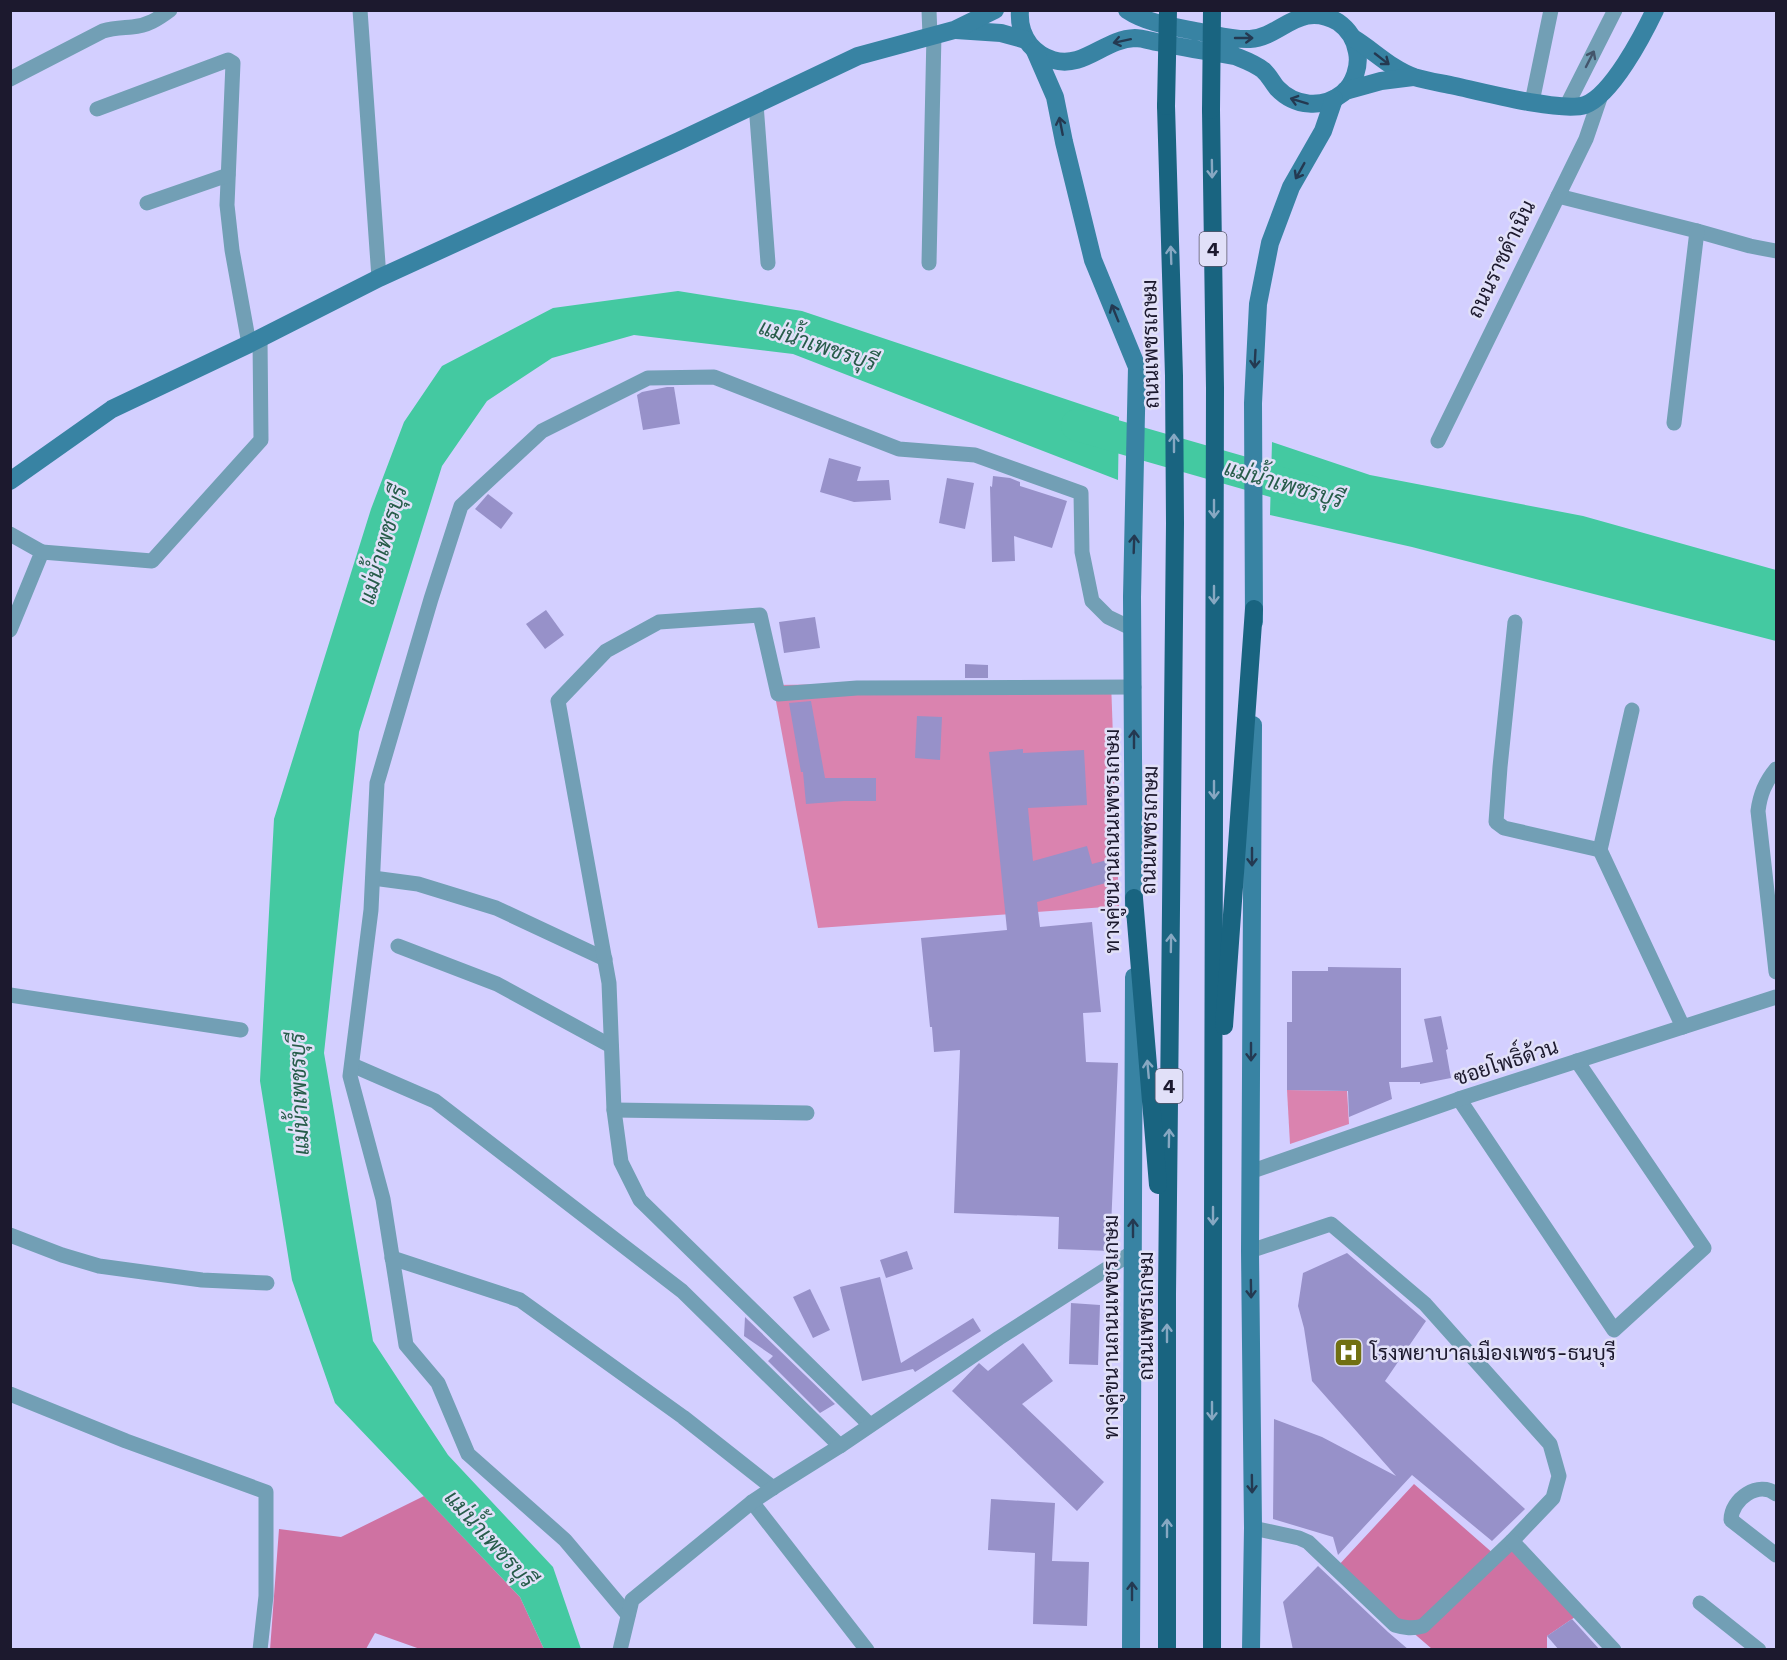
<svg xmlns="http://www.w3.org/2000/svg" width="1787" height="1660" viewBox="0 0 1787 1660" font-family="'Work Sans',Sarabun,sans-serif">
  <rect width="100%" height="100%" fill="#d3cfff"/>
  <g fill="#da83af">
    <path d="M1111 681 1119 906 818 928 773 685Z"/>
    <path d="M1287 1090 1347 1091 1349 1124 1290 1144Z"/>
  </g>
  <g fill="#cf72a2">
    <path d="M1414 1484 1495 1555 1512 1536 1575 1617 1547 1636V1649H1432L1337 1567Z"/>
    <path d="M424 1496 520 1597 544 1649H420L375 1633 366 1649 270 1650 279 1529 341 1537Z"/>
  </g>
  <g fill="#44c9a1">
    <path d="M678 291 802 311 1119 417 1118 480 793 354 634 335 552 358 487 401 442 466 359 732 324 1053 373 1341 448 1455 553 1567 581 1649H544L520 1597 335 1403 292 1280 260 1081 274 819 371 509 404 422 442 366 553 308Z"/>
    <path d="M1272 442 1370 475 1583 516 1776 570V641L1412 547 1270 515Z"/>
  </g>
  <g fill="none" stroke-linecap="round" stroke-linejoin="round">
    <path stroke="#44c9a1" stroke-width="32" d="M1077 425 1311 492"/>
  </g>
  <g fill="#9791c9">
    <path d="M667 387H674L680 424 643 430 637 395 642 392Z"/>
    <path d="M829 458 861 467 857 481 889 480 891 500 854 502 820 492Z"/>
    <path d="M993 476 1010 478 1020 482V486L1067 501 1052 548 1014 536 1015 561 992 562 990 486 992 487Z"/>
    <path d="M947 478 974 483 965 529 939 523Z"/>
    <path d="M488 494 513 513 501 529 475 509Z"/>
    <path d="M546 610 564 635 545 649 526 624Z"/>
    <path d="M815 617 820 648 784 653 779 622Z"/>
    <path d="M965 664 988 665V678H965Z"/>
    <path d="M811 701 825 778H876V801H844L806 804 803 772H801L789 703Z"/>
    <path d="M917 716 942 717 940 760 915 758Z"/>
    <path d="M1023 749V753L1084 750 1087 805 1028 808 1033 861 1087 846 1092 864 1107 860 1113 881 1037 902 1040 927 1092 922 1101 1012 1083 1013 1086 1062 1118 1063 1110 1251 1058 1249 1059 1217 954 1213 960 1050 934 1052 932 1027H930L921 938 1007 930 989 752Z"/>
    <path d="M1328 967 1401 968V1068L1433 1062 1424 1019 1441 1016 1448 1049 1446 1050 1451 1078 1420 1084V1082H1389L1392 1099 1349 1117 1348 1091 1287 1090V1022H1292V971H1328Z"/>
    <path d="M907 1251 913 1269 886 1278 880 1260Z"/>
    <path d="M1347 1253 1426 1321 1385 1381 1525 1509 1492 1541 1412 1475 1338 1555 1333 1537 1273 1519 1274 1419 1322 1437 1396 1476 1312 1381 1304 1328 1298 1306 1303 1273Z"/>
    <path d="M880 1277 901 1363 973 1318 981 1331 915 1372 913 1369 862 1381 840 1287Z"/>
    <path d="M810 1289 830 1330 813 1338 793 1297Z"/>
    <path d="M1071 1303 1100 1305 1098 1365 1069 1364Z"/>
    <path d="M745 1317 835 1404 820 1413 768 1361 773 1356 744 1336Z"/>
    <path d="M1023 1343 1053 1381 1022 1404 1104 1482 1077 1511 952 1391 979 1363 988 1371Z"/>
    <path d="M991 1499 1055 1503 1052 1561 1089 1562 1087 1626 1033 1624 1035 1553 988 1550Z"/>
    <path d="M1318 1566 1388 1632 1409 1650H1293L1283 1602Z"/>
    <path d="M1572 1619 1600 1650H1559L1547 1636Z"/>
  </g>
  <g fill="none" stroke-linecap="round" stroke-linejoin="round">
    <g stroke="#729fb5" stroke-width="15">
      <path d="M360 10 379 278"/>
      <path d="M929 10 930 36"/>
      <path d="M10 79 103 31C113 28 121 28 132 27 147 26 158 19 170 10"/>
      <path d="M1532 102 1551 10"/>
      <path d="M756 104 768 263"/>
      <path d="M1566 107 1615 10"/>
      <path d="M97 109 228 60 233 63 227 205 232 250 249 344"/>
      <path d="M1558 196 1697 231 1750 246 1776 251"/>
      <path d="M147 203 228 175"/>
      <path d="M929 263 934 34"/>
      <path d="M1674 423 1697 231"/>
      <path d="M1438 441 1586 139 1601 95"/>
      <path d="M10 534 42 552 10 630"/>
      <path d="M42 552 152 561 261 440 260 338"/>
      <path d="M1515 622 1500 767 1496 822 1504 828 1600 850"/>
      <path d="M1632 710 1600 850 1683 1027"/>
      <path d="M1776 769C1765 782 1760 794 1758 811L1776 972"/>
      <path d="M373 878 418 884 496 908 605 959"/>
      <path d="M398 946 497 984 611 1046"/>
      <path d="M10 995 241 1030"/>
      <path d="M352 1065 435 1101 682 1291 840 1446"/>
      <path d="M1459 1099 1614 1330 1704 1248 1577 1061"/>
      <path d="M614 1110 807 1113"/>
      <path d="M1250 1172 1459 1099 1776 997"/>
      <path d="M10 1235 62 1255 99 1266 202 1280 267 1283"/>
      <path d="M1250 1251 1331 1224 1425 1304 1550 1444 1559 1476 1553 1498 1512 1541 1423 1626C1412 1629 1405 1628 1395 1625L1308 1542 1299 1538 1253 1528"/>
      <path d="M392 1258 520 1300 683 1417 773 1488"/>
      <path d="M10 1394 126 1441 266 1492V1596L260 1650"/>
      <path d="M870 1425 640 1200 621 1162 614 1110 609 983 558 701 606 651 659 622 760 615 778 694 857 688 1134 687"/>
      <path d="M1776 1494C1759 1480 1731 1499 1731 1520L1776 1555"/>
      <path d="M752 1502 867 1650"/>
      <path d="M1512 1541 1614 1650"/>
      <path d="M1700 1603 1759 1650"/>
      <path d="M628 1615 565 1540 468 1454 438 1383 406 1345 383 1199 350 1076 371 910 377 783 431 599 461 506 542 431 648 378 714 377 899 449 975 455 1081 493 1082 552 1092 601 1108 617 1133 629"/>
      <path d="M620 1650 632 1600 752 1502 773 1488 840 1446 999 1338 1133 1252"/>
    </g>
    <g stroke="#3883a3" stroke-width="18">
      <path d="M1020 10C1019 23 1022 35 1030 45 1036 52 1043 57 1053 60 1084 69 1104 39 1135 38 1143 38 1154 42 1162 43 1186 48 1210 52 1235 56 1245 60 1254 63 1263 70 1269 75 1272 82 1277 88 1295 107 1323 109 1343 93 1354 84 1360 66 1357 52 1355 40 1348 29 1338 22 1299 0 1282 37 1250 39 1233 40 1217 35 1201 32 1176 27 1148 24 1127 10"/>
      <path d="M956 30 1001 33 1026 40"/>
      <path d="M1353 38C1373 50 1391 69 1414 77 1427 81 1441 83 1455 86 1482 92 1562 113 1585 105 1612 95 1643 35 1655 10"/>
      <path d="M1035 51 1055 97 1064 142 1093 260 1137 367 1132 597 1134 913"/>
      <path d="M1345 91 1381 81 1413 77"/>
      <path d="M10 481 112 409 249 344 379 278 679 141 858 56 954 30 995 10"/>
      <path d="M1254 622 1253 403 1258 304 1270 243 1291 187 1323 131 1334 99"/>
      <path d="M1131 1650 1134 977"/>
      <path d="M1251 1650 1253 1528 1250 1251 1253 725"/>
    </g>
    <g stroke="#196480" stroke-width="18">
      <path d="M1166 106 1174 376 1175 523 1167 1294V1650"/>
      <path d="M1211 110 1215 388 1212 1650"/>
      <path d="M1134 898 1158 1185"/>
      <path d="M1224 1026 1254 609"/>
    </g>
    <g stroke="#196480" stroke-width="18">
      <path d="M1166 106 1168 10"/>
      <path d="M1211 110 1212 10"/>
    </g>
  </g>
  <defs><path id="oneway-shaft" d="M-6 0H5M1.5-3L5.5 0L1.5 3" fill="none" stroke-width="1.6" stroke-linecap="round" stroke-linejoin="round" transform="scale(1.5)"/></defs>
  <g stroke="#243951">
    <use href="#oneway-shaft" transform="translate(1244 38)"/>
    <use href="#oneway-shaft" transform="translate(1122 41) rotate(168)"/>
    <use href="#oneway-shaft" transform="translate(1382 59) rotate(38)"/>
    <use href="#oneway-shaft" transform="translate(1299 101) rotate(-163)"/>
    <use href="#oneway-shaft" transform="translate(1061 126) rotate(-101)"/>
    <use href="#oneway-shaft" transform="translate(1300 171) rotate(119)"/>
    <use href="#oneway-shaft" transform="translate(1115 313) rotate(-112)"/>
    <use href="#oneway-shaft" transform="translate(1255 359) rotate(93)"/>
    <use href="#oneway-shaft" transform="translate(1134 544) rotate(-88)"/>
    <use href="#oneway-shaft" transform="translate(1134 739) rotate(-90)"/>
    <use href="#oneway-shaft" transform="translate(1252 857) rotate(90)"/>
    <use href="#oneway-shaft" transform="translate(1251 1052) rotate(90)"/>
    <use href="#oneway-shaft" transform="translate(1133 1228) rotate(-90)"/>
    <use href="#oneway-shaft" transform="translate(1251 1289) rotate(89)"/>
    <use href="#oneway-shaft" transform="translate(1252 1484) rotate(89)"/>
    <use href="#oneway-shaft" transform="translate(1132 1591) rotate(-90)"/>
  </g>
  <use stroke="#43556b" href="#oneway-shaft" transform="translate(1590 59) rotate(-63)"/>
  <g stroke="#87a8c2">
    <use href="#oneway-shaft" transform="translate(1212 169) rotate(89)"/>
    <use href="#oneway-shaft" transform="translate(1171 255) rotate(-92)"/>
    <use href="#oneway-shaft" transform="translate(1174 443) rotate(-90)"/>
    <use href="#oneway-shaft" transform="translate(1214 509) rotate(90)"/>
    <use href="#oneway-shaft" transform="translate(1214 595) rotate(90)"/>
    <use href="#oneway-shaft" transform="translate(1214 790) rotate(90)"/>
    <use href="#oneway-shaft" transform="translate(1171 943) rotate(-89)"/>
    <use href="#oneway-shaft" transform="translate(1148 1069) rotate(-95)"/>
    <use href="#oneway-shaft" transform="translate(1169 1138) rotate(-89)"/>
    <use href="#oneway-shaft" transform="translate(1213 1216) rotate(90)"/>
    <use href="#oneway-shaft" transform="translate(1167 1333) rotate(-90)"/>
    <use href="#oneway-shaft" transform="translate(1212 1411) rotate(90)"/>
    <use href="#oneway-shaft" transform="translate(1167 1528) rotate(-90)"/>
  </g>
  <defs>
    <symbol id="hospital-square" viewBox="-11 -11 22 22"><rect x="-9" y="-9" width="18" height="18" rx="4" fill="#717012" stroke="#e1e0f8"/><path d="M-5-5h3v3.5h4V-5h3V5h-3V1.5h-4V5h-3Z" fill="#fff"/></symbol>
  </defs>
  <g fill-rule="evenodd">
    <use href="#hospital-square" x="1332" y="1336" width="33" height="33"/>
  </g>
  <g text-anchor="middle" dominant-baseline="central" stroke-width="5" stroke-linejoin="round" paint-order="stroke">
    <g fill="#e1e0f8" stroke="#57556b" stroke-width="1.5">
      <rect x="1199.5" y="232" width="27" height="34" rx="4.5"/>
      <rect x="1155.5" y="1069" width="27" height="34" rx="4.5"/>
    </g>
    <g font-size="20" font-weight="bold" fill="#1c192e">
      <text x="1213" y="249">4</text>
      <text x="1169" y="1086">4</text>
    </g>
    <g font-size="21" fill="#1c192e" stroke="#e1e0f8">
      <text transform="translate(1501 259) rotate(-64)">ถนนราชดำเนิน</text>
      <text transform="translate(1150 344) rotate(-91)">ถนนเพชรเกษม</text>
      <text transform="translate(1149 830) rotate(-89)">ถนนเพชรเกษม</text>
      <text transform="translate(1111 841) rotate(-90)">ทางคู่ขนานถนนเพชรเกษม</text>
      <text transform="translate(1506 1062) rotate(-18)">ซอยโพธิ์ด้วน</text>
      <text transform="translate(1145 1316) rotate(-90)">ถนนเพชรเกษม</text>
      <text transform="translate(1110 1327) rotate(-90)">ทางคู่ขนานถนนเพชรเกษม</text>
    </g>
    <g font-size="21" fill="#1c192e" stroke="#e1e0f8" text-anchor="start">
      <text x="1370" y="1352">โรงพยาบาลเมืองเพชร-ธนบุรี</text>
    </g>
    <g font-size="22" font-style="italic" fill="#275c4a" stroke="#e1e0f8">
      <text transform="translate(818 345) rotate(18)">แม่น้ำเพชรบุรี</text>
      <text transform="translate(1284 484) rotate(16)">แม่น้ำเพชรบุรี</text>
      <text transform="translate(383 545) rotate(-74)">แม่น้ำเพชรบุรี</text>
      <text transform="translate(299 1094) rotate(-92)">แม่น้ำเพชรบุรี</text>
      <text transform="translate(490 1539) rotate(48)">แม่น้ำเพชรบุรี</text>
    </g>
  </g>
  <rect width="1787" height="1660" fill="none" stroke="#1c192e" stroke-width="24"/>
</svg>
